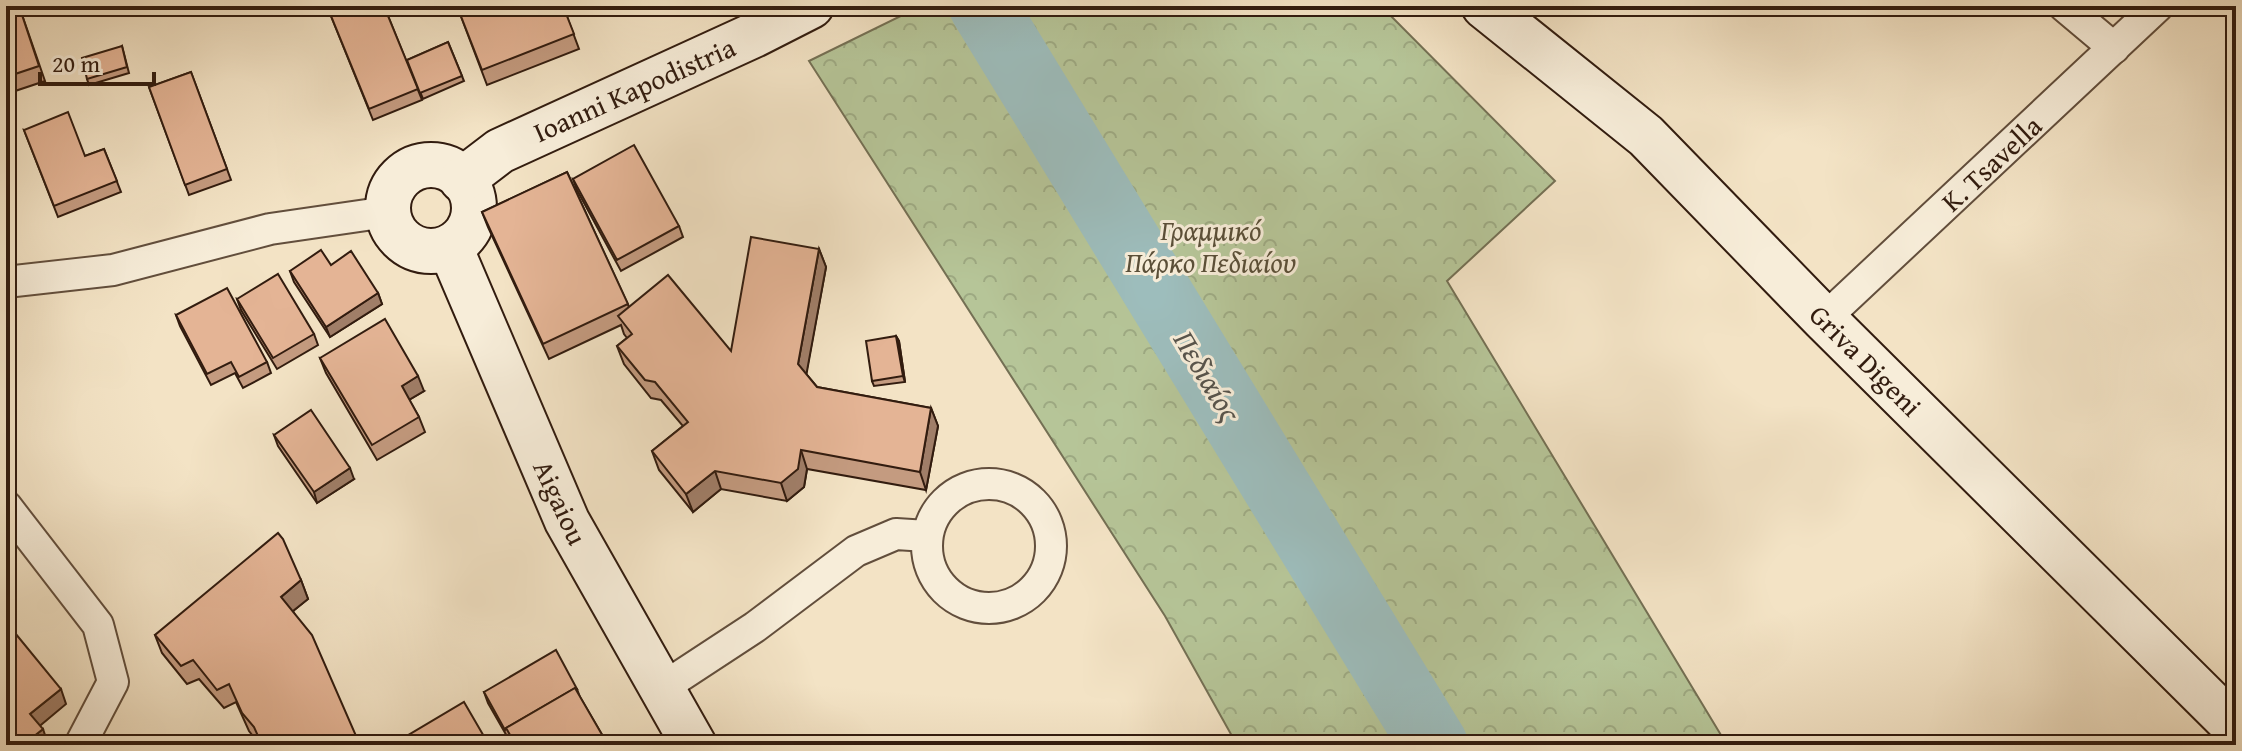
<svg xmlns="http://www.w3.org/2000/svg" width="2242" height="751" viewBox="0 0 2242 751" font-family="'Gentium Book Plus',serif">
  <defs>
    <pattern id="park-crowns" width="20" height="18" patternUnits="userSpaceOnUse" patternTransform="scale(2)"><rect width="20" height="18" fill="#b6c598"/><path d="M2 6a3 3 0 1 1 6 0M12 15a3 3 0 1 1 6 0" fill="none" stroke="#9da982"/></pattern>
  </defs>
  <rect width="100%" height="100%" fill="#f3e3c5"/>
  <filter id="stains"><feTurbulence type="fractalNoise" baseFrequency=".0025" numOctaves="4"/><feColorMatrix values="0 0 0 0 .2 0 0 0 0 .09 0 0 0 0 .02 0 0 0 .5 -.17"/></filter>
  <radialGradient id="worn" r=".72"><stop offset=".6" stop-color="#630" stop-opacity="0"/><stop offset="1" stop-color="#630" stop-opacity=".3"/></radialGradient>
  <path fill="url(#park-crowns)" stroke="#747054" stroke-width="2" d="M921 6H1381L1555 181 1447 281 1727 745H1237L1165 616 809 61Z"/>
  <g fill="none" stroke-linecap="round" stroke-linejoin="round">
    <path stroke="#9dbdbc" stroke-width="68" d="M983 6 1434 745"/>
    <defs>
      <g id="street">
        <path d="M2064 6 2114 48"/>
        <path d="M6 282 113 270 270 229 387 212"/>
        <path d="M1824 319 2158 6"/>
        <circle cx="989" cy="546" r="62"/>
        <path d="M6 506 98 625 113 682 80 745"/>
        <path d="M662 688 755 627 856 551 896 534 927 536"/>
      </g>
      <g id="secondary">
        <path d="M1484 6 1646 136 1824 319 2236 728"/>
        <circle cx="431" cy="208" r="43"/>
        <path d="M462 180 500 151 754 35 811 6"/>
        <path d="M450 247 567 521 694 745"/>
      </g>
    </defs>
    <use href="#street" stroke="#624e3c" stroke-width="34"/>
    <use href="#secondary" stroke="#321c0f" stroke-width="48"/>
    <use href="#street" stroke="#f7edd9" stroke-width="30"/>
    <use href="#secondary" stroke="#f7edd9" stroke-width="44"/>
  </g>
  <g fill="#c49b80" stroke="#321c0f" stroke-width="2">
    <path d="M6 6H19L45 81 6 94Z"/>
    <path d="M238 6H261L241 13Z"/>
    <path d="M384 6 422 100 373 120 331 16Z"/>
    <path d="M457 6H563L579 49 487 85Z"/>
    <path d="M448 42 464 81 423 99 407 60Z"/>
    <path d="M122 46 129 73 89 85 87 79Z"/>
    <path d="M191 72 231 180 189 195 149 87Z"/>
    <path d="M24 130 85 156 104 149 121 192 58 217Z"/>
    <path d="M567 172 629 307 731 351 819 249 826 267 806 374 817 387 931 408 938 426 926 490 807 469 804 487 787 501 721 489 693 512 659 470 652 451 683 426 661 400 651 398 624 364 617 346 627 338 624 334 621 325 549 359 488 227 482 212Z"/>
    <path d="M573 179 679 226 683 237 621 271 577 190Z"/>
    <path d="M331 265 378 293 382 304 330 337 294 282 290 271Z"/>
    <path d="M237 299 314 334 318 345 277 369 241 310Z"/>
    <path d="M176 315 267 362 271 373 243 388 235 373 211 385 180 326Z"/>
    <path d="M896 336 899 341 905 382 874 386 872 381Z"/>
    <path d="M320 358 424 391 409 400 419 417 425 432 377 460 326 373Z"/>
    <path d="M274 435 354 479 317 503 278 446Z"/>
    <path d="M301 580 308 599 293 611 360 745H260L249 731 236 702 224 708 199 679 187 684 162 653 155 635Z"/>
    <path d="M577 689 580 697 608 745H512L488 703 484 692Z"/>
  </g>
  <g fill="#a07e68" stroke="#321c0f" stroke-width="2">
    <path d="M819 249 826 267 805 382 798 364Z"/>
    <path d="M378 293 382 304 330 337 326 327Z"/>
    <path d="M896 336 899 341 905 382 903 376Z"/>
    <path d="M418 376 424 391 407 401 402 386Z"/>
    <path d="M931 408 938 426 926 490 920 472Z"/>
    <path d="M801 450 807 469 804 487 787 501 781 483Z"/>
    <path d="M350 468 354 479 317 503 314 492Z"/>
    <path d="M715 471 721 489 693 512 686 494Z"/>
    <path d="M301 580 308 599 288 615 281 597Z"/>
    <path d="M61 689 66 704 36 729 30 714Z"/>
    <path d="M43 729 48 744 46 745H23Z"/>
  </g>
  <g fill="#e4b495" stroke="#321c0f" stroke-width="2">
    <path d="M6 6H19L39 66 6 77Z"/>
    <path d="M354 6H384L418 89 369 109 331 16Z"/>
    <path d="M457 6H563L574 34 482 70Z"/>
    <path d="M448 42 462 76 420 93 407 60Z"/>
    <path d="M122 46 127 67 87 79 82 58Z"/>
    <path d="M191 72 227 169 185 185 149 87Z"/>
    <path d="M68 112 85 156 104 149 117 181 54 206 24 130Z"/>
    <path d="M634 145 679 226 617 260 573 179Z"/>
    <path d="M567 172 628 304 543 344 482 212Z"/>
    <path d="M751 237 819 249 798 364 817 387 931 408 920 472 801 450 798 469 781 483 715 471 686 494 652 451 688 422 655 382 645 380 617 346 632 334 618 316 668 275 731 351Z"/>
    <path d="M321 250 331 265 351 251 378 293 326 327 290 271Z"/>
    <path d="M278 274 314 334 273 358 237 299Z"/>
    <path d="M227 288 267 362 239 377 231 362 207 374 176 315Z"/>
    <path d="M385 319 418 376 402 386 419 417 372 445 320 358Z"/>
    <path d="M896 336 903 376 872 381 866 341Z"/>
    <path d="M311 410 350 468 314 492 274 435Z"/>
    <path d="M278 533 283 539 301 580 281 597 312 635 360 745H262L254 727 242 713 229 684 217 690 193 660 181 666 155 635Z"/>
    <path d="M6 622 61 689 30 714 43 729 23 745H6Z"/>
    <path d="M556 650 577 689H576L575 688 506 728 505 730 484 692Z"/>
    <path d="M575 688 608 745H516L506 728Z"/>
    <path d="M464 702 489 745H396L395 743Z"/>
  </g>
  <g text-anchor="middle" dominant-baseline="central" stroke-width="6" stroke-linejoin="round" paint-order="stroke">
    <g font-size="28" fill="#321c0f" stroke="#f7edd9">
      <text transform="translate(634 89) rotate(-24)">Ioanni Kapodistria</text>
      <text transform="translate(1991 163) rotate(-43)">K. Tsavella</text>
      <text transform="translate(1866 360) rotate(45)">Griva Digeni</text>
      <text transform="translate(561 502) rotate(65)">Aigaiou</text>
    </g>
    <g font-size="28" font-style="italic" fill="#5a4f38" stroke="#f7edd9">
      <text x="1211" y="229">Γραμμικό<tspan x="1211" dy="32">Πάρκο Πεδιαίου</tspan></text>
    </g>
    <g font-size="30" font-style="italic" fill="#57544c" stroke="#f7edd9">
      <text transform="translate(1208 376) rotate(59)">Πεδιαίος</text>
    </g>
  </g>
  <rect width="2242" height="751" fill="none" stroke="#f3e3c5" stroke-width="32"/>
  <rect x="8" y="8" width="2226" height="735" fill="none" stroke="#321c0f" stroke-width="4"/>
  <rect x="16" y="16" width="2210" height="719" fill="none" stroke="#321c0f" stroke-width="2"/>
  <path d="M40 72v12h114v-12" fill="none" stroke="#321c0f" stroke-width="4"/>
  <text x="52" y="72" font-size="24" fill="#321c0f" stroke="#f7edd9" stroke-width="6" paint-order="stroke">20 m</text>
  <rect width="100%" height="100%" filter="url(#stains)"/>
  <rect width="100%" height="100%" fill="url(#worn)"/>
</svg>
